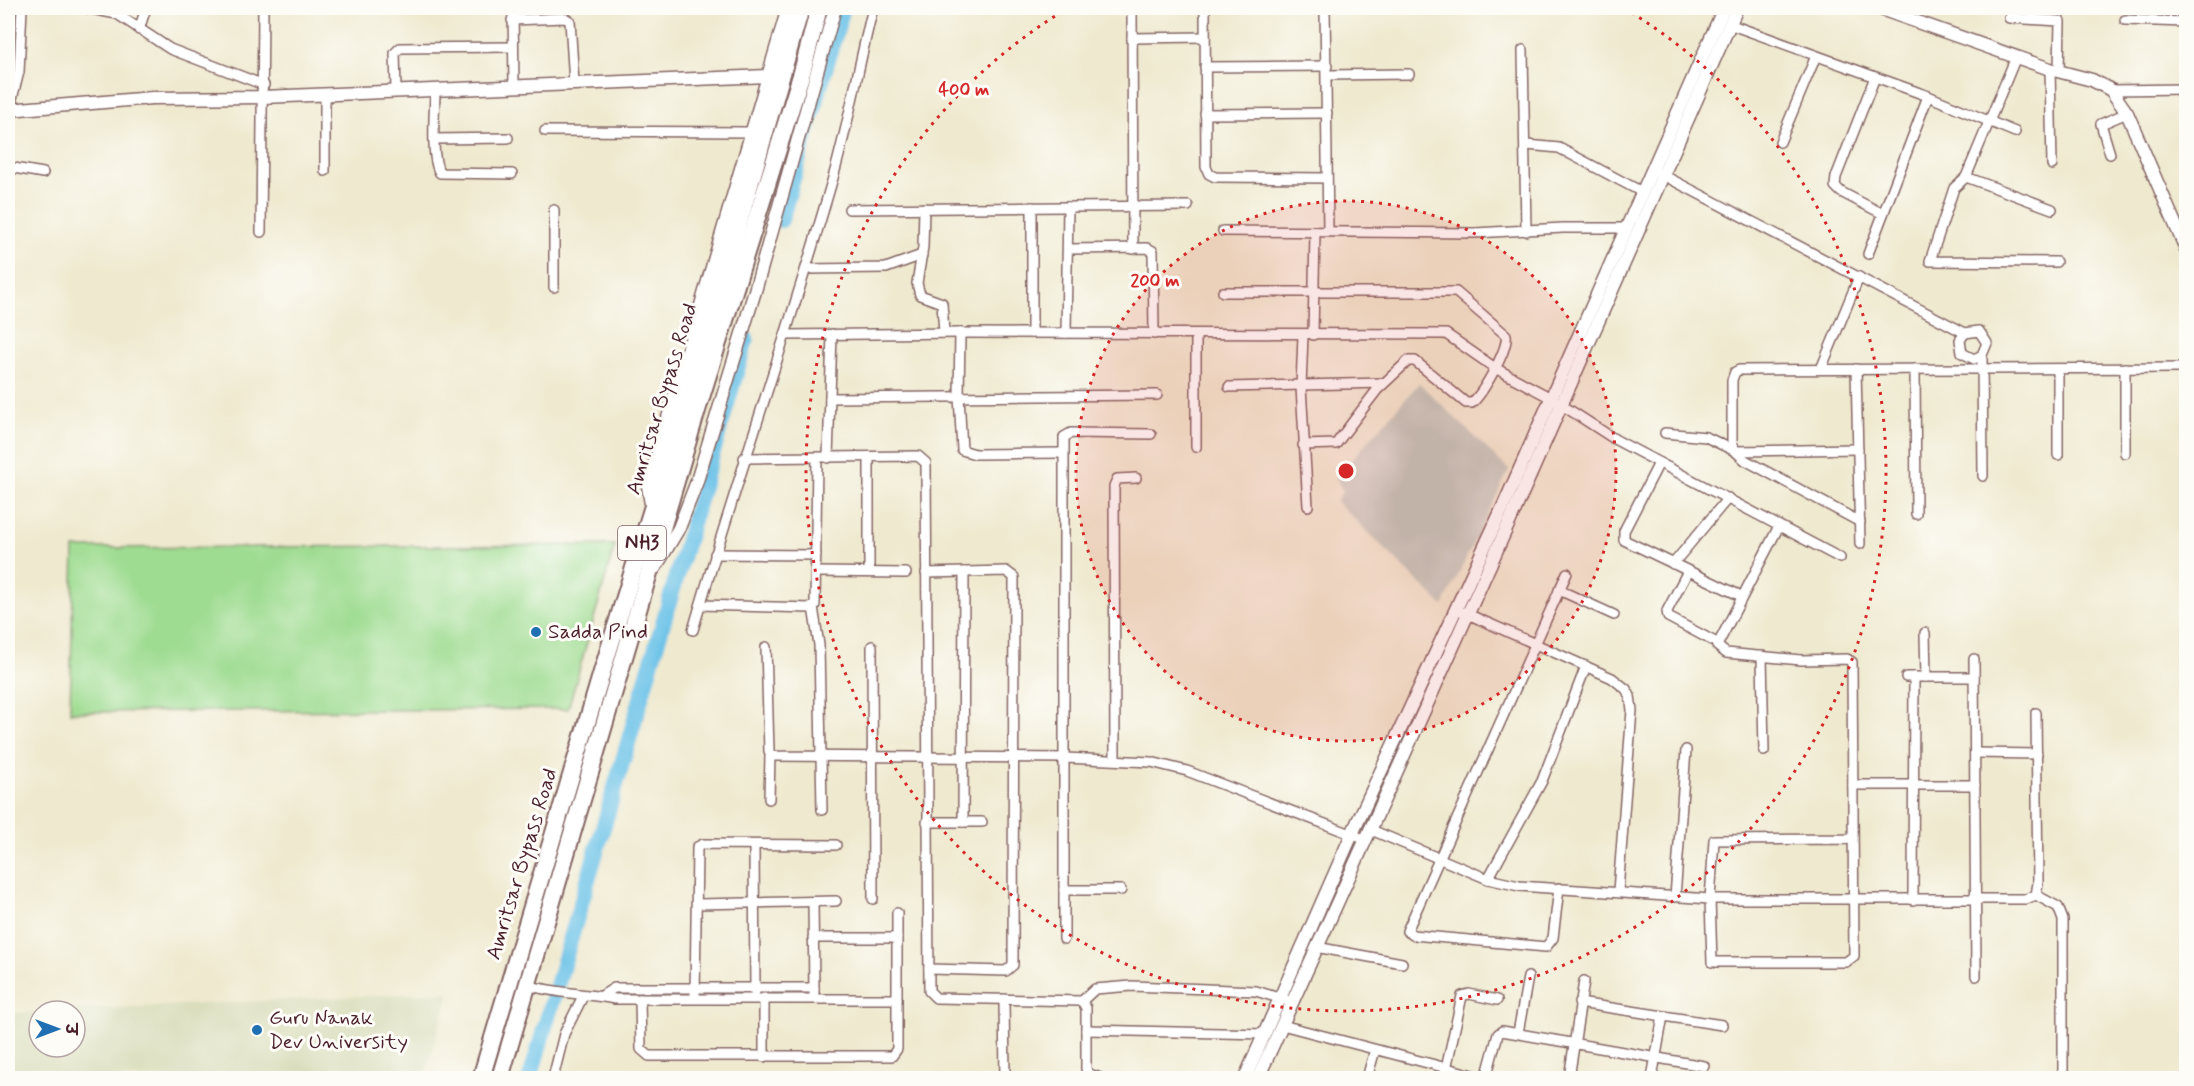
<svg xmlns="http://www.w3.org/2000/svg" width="2194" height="1086" viewBox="0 0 2194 1086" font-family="Mynerve,'Playpen Sans Deva',sans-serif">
  <rect width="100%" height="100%" fill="#fdfcf7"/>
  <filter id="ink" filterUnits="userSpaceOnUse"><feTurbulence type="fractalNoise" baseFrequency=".0167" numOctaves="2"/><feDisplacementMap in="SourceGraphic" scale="12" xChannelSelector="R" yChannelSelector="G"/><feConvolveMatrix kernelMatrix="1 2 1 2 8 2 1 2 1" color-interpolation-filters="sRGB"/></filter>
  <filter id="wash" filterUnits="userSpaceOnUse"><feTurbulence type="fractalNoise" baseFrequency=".008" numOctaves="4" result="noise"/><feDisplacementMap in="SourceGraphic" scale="24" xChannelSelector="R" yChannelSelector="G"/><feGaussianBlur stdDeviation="1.35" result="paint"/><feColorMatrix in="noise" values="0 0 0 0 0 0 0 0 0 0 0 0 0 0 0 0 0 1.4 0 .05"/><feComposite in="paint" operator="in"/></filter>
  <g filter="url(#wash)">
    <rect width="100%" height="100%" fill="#efe9cf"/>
    <path fill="#dadebd" d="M450 992 424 1078H8V1013L39 1012V1047H75V1011H56Z"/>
    <path fill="#c0c6ba" d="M1419 383 1509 470 1443 606 1336 501 1343 491 1336 478Z"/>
    <path fill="#9edc91" stroke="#747e5e" stroke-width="1.5" d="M615 545 568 709 70 712 74 548Z"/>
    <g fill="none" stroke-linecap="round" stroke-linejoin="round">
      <g stroke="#6cc2e8" stroke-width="16">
        <path d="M781 220 843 8"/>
        <path d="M530 1078 746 339"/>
      </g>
    </g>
  </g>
  <g filter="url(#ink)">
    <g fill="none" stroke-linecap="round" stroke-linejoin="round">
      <defs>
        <g id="street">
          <path d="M86 8 117 14 170 49 264 85"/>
          <path d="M513 8 514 87"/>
          <path d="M1132 8 1133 249"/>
          <path d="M1205 8 1206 167 1209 174 1215 177 1327 178"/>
          <path d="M1325 8 1328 231"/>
          <path d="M2009 18 2060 21 2059 71"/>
          <path d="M512 20 565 18 570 21 574 83"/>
          <path d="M2125 20 2186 22"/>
          <path d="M1729 24 1928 96 2015 132"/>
          <path d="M139 30 146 8"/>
          <path d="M1132 38 1205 37"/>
          <path d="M1523 50 1526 231"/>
          <path d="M2016 57 1966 177 1954 188 1930 261 2056 262"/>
          <path d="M1205 67 1327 66"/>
          <path d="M2050 69 2052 165"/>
          <path d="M1328 75 1409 74"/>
          <path d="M1875 77 1836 177 1835 186 1841 192 1883 214"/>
          <path d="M396 90 395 53 400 48 513 47"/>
          <path d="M435 90C435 109 430 158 440 173L512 174"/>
          <path d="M2111 90 2186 89"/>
          <path d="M9 110 19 72 22 8"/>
          <path d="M1205 114 1327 113"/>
          <path d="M545 131 752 132"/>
          <path d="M435 139 508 138"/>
          <path d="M1780 142 1816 56"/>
          <path d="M1527 145 1559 148 1642 192"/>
          <path d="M2110 154 2101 124 2127 113"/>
          <path d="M8 167 43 173"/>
          <path d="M325 171V94"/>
          <path d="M1659 173 1965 333"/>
          <path d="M1966 177 2052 209"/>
          <path d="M1032 207V333"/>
          <path d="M924 208 923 247 917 283 920 295 942 303 944 333"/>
          <path d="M849 209 1188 206"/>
          <path d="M554 210V287"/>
          <path d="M1223 231 1475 233 1563 228H1626"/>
          <path d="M261 232 263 8"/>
          <path d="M1068 249 1147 248 1153 251 1154 334"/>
          <path d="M1868 254 1928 96"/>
          <path d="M806 269 886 268 922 255"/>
          <path d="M1223 292H1456L1506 335C1509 349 1482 394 1472 403H1466L1415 361H1408L1377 390 1336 444 1303 445"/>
          <path d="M960 333 959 396 962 450 975 454 1063 453"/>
          <path d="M1066 333 1068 207"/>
          <path d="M1196 334V447"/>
          <path d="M786 335 960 333 1446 334 1495 368 1551 398 1616 440 1840 558"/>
          <path d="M1303 335 1301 387 1308 506"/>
          <path d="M1313 335 1315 232"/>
          <path d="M1982 355 1974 359 1962 353 1960 340 1965 333 1979 331 1987 343 1982 355 1983 476"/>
          <path d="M2125 368V453"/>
          <path d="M1821 369 1859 277"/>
          <path d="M1856 369 1860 544"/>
          <path d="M1915 369 1916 514"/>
          <path d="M2058 369V455"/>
          <path d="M1229 387 1383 383"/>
          <path d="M830 398 1157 395"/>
          <path d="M1665 433 1706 437 1735 451 1858 449"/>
          <path d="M869 457V572"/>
          <path d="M744 458 918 456 926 463 929 991 936 998 1082 1001 1086 1008V1069L1089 1074 1100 1078"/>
          <path d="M828 458 832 334"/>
          <path d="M1659 463 1624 531V540L1741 596"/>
          <path d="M1860 522 1745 460 1735 451 1732 442V380L1735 372 1739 370 2186 368"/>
          <path d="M1779 526 1717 646 1726 653 1801 660 1847 659 1852 662 1854 956 1846 962H1712L1710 899 1714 840 1853 839"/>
          <path d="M715 554 816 555"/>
          <path d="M1673 564 1728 498"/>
          <path d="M1688 571 1667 611 1668 617 1717 643"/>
          <path d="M816 572 906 573"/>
          <path d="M926 573 1006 571 1014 577 1013 965 1006 971 929 969"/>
          <path d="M1559 590 1614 615"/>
          <path d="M701 605 811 608 815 605 817 459"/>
          <path d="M813 607 819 645 822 810"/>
          <path d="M1463 612 1612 678 1626 689 1630 696 1632 710 1618 891"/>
          <path d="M693 630C736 482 787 336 830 188 848 129 858 67 873 8"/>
          <path d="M1925 633 1926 677"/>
          <path d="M872 646 873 899"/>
          <path d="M766 647 769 751 771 756 1065 758 1151 762 1187 771 1364 839"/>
          <path d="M1762 656 1764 751"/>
          <path d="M1974 659 1976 976"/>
          <path d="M1906 677H1974"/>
          <path d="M1975 753 2037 754"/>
          <path d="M1115 758 1114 486 1117 479 1136 478"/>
          <path d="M1853 785H1975"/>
          <path d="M769 799 770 755"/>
          <path d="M927 822H982"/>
          <path d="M963 822 964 572"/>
          <path d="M1369 829 1488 879 1519 886 1710 899H2026L2036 895 2038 883 2036 713"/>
          <path d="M754 845 755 992"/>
          <path d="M1488 879 1542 781 1586 666"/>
          <path d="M1559 888 1553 938 1546 947 1413 935 1407 931 1567 573"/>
          <path d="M1064 890H1121"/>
          <path d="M2036 895 2058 907 2063 920V1078"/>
          <path d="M1675 897 1686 750"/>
          <path d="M1913 900 1914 677"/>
          <path d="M813 902 814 993"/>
          <path d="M697 904 836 901"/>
          <path d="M813 938H897"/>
          <path d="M1064 939V437L1071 433 1151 434"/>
          <path d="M1316 947 1402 963"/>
          <path d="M527 985C556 994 586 993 615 999H897"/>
          <path d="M603 995 614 988H814"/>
          <path d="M695 998 697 847 703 844 836 845"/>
          <path d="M764 998V1057"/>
          <path d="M640 999 641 1049 649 1056H892L897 1049V913"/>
          <path d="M1004 999 1005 1078"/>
          <path d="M1082 1001 1095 989 1132 986 1256 991 1292 1002"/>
          <path d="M1579 1003 1722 1025"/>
          <path d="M1282 1025 1485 1078"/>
          <path d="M1086 1030 1265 1034"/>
          <path d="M1518 1033 1528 977"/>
          <path d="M1446 1069 1462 996 1469 994 1497 1000"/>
          <path d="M553 1078 564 1034 583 996"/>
          <path d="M1367 1078 1375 1050"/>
          <path d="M1486 1078 1498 1034 1502 1031 1704 1066"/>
          <path d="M1569 1078 1584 981"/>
          <path d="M1652 1078 1663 1016"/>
        </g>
        <g id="secondary">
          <path d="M1878 8 2050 69 2092 80 2111 90 2127 113 2186 249"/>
          <path d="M8 110 152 98 263 97 768 76"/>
          <path d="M651 504 648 486 788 8"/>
          <path d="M655 568 679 528 696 484 755 291 835 8"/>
          <path d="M1245 1078 1352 834 1503 507 1724 8"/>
          <path d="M1258 1078 1513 514 1737 8"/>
        </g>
        <g id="highway">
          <path d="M481 1078 602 672 719 291 801 8"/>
          <path d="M500 1078 694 420 802 72 819 8"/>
        </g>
      </defs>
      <use href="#street" stroke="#846664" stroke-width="12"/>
      <use href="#secondary" stroke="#846664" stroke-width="15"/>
      <use href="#highway" stroke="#846664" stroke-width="20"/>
      <use href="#street" stroke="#fff" stroke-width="9"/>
      <use href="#secondary" stroke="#fff" stroke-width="12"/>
      <use href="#highway" stroke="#fff" stroke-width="16"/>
    </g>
  </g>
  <circle cx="1346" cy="471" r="270" fill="#d62828" fill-opacity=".12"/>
  <g fill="none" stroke="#d62828" stroke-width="3" stroke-dasharray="3 6">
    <circle cx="1346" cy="471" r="270"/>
    <path d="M1624 8A540 540 0 1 1 1068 8"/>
  </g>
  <g fill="#1f6fb2" stroke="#fdfcf7" stroke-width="2">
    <circle cx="536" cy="632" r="6"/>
    <circle cx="257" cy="1030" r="6"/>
  </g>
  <g text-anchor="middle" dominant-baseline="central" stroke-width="6" stroke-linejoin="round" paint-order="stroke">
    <rect fill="#fdfcf7" stroke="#806168" stroke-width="1.5" x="618" y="526" width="48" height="34" rx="4.5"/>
    <g font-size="20" font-weight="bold" fill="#4a1f2b">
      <text x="642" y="543">NH3</text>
    </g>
    <g font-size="21" fill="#4a1f2b" stroke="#fdfcf7">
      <text transform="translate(662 399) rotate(-73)">Amritsar Bypass Road</text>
      <text transform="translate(522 864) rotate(-73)">Amritsar Bypass Road</text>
    </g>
    <g font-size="21" fill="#4a1f2b" stroke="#fdfcf7" text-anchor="start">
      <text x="548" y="632">Sadda Pind</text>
      <text x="269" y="1018">Guru Nanak<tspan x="269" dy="24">Dev University</tspan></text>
    </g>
  </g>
  <circle cx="1346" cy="471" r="9" fill="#d62828" stroke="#fdfcf7" stroke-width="3"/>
  <g font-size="18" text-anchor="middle" font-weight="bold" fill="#d62828" stroke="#fdfcf7" stroke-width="6" stroke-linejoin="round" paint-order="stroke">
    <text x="964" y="95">400 m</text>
    <text x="1155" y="286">200 m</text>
  </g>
  <rect width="2194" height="1086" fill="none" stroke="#fdfcf7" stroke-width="30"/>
  <g transform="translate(57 1029) rotate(90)"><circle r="28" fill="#fdfcf7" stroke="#b5a4a5" stroke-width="1.5"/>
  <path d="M0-4.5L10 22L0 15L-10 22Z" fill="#1f6fb2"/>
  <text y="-9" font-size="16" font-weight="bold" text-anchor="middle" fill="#4a1f2b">उ</text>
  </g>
</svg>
